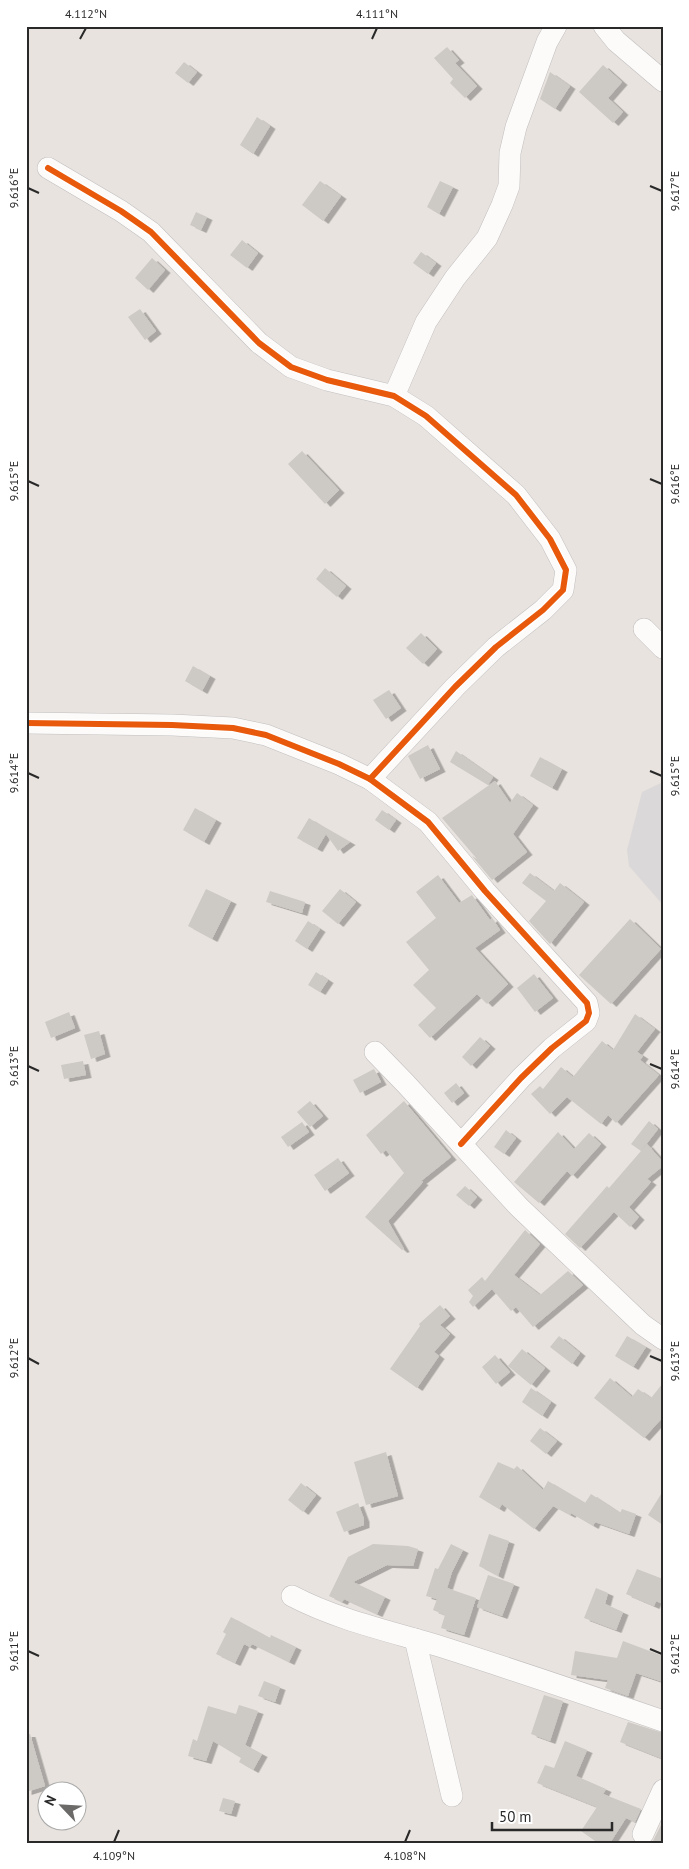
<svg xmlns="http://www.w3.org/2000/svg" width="689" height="1869" viewBox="0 0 689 1869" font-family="'PT Sans',sans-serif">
  <defs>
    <filter id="shadow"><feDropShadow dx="5.5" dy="3" stdDeviation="0" flood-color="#0004"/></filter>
  </defs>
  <rect width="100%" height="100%" fill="#e8e3de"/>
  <path fill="#dbd8da" d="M663 782V905L629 866 627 850 642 792Z"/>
  <g fill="#cdc9c5" filter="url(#shadow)">
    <path d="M447 47 459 60 455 63 477 86 465 98 450 83 453 79 434 58Z"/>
    <path d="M184 62 197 72 188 83 175 73Z"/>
    <path d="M603 65 622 82 608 98 623 112 613 123 579 92Z"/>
    <path d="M550 72 570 86 555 109 540 99Z"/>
    <path d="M257 117 270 126 253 154 240 145Z"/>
    <path d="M320 181 341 196 323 221 302 205Z"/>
    <path d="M440 181 453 187 439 214 427 207Z"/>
    <path d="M196 212 207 217 201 230 190 225Z"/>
    <path d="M242 240 258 253 247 268 230 255Z"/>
    <path d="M421 252 436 263 428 274 413 263Z"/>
    <path d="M152 258 165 270 148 290 135 278Z"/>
    <path d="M140 309 156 331 145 340 128 317Z"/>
    <path d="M302 451 339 490 325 504 288 464Z"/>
    <path d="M325 568 346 586 337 597 316 579Z"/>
    <path d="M421 633 437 649 423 664 406 648Z"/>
    <path d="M193 666 210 676 202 691 185 681Z"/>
    <path d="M389 690 401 708 386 719 373 700Z"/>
    <path d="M428 745 440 769 420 779 408 756Z"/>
    <path d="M456 751 493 777 488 785 450 762Z"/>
    <path d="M540 757 562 769 552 788 530 776Z"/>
    <path d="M495 781 510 803 517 793 533 805 513 834 527 852 492 880 472 856 477 859 442 818Z"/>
    <path d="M195 808 216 820 204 842 183 830Z"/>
    <path d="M382 810 396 820 389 830 375 820Z"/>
    <path d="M309 818 317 823 350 842 338 851 326 834 317 849 297 838Z"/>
    <path d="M530 873 554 891 560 883 584 902 550 944 529 921 546 901 522 883Z"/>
    <path d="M438 875 459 903 472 895 469 891 490 920 492 918 500 930 475 948 508 984 487 1004 477 994 430 1038 418 1025 436 1008 413 985 429 970 406 942 436 918 416 892Z"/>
    <path d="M206 889 231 901 212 939 188 926Z"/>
    <path d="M340 889 356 902 338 924 322 911Z"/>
    <path d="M270 891 305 902 302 913 266 902Z"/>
    <path d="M630 919 661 949 611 1004 579 975Z"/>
    <path d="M308 921 320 929 307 949 295 941Z"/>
    <path d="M316 972 328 980 320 992 308 985Z"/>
    <path d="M534 974 553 998 535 1012 517 988Z"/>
    <path d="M69 1012 75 1028 51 1038 45 1022Z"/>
    <path d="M635 1014 655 1029 637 1052 643 1056 640 1060 659 1075 616 1123 608 1115 601 1124 567 1097 550 1114 531 1094 540 1086 543 1089 561 1067 573 1077 602 1041 613 1050Z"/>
    <path d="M99 1031 105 1054 91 1059 84 1035Z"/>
    <path d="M480 1037 490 1046 471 1066 462 1057Z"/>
    <path d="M83 1061 86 1075 64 1079 61 1065Z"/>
    <path d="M374 1069 381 1082 360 1093 353 1080Z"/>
    <path d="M456 1083 464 1093 452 1103 444 1093Z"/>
    <path d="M310 1101 323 1116 310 1127 297 1112Z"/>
    <path d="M404 1101 451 1157 421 1181 423 1182 388 1221 404 1249 402 1250 365 1217 404 1173 386 1150 381 1154 366 1135Z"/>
    <path d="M649 1121 658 1129 641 1151 631 1144Z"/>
    <path d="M302 1122 309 1132 288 1147 281 1137Z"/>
    <path d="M506 1130 516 1138 504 1154 494 1147Z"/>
    <path d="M558 1132 574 1149 589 1133 601 1144 572 1176 567 1171 539 1203 514 1182Z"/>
    <path d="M647 1144 663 1162V1166L647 1179 651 1182 629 1207 639 1217 630 1227 614 1212 580 1248 565 1234 607 1186 609 1188Z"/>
    <path d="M338 1158 349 1173 325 1191 314 1175Z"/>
    <path d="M465 1186 477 1197 469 1206 456 1195Z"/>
    <path d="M525 1230 540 1244 514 1275 540 1295 568 1271 583 1285 533 1327 516 1307 511 1311 492 1289 473 1307 469 1302 473 1296 468 1290 482 1277 485 1281Z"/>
    <path d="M440 1305 450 1316 440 1325 450 1334 434 1352 439 1356 417 1388 390 1369 420 1326 419 1324Z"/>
    <path d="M559 1336 580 1353 572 1364 550 1347Z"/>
    <path d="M627 1336 646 1347 633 1367 615 1356Z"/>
    <path d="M522 1349 545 1368 531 1385 508 1366Z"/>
    <path d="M495 1355 510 1372 496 1384 482 1367Z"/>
    <path d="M610 1378 632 1397 638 1389 651 1398 663 1383V1417L644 1438 594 1398Z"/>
    <path d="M531 1388 551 1402 542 1416 522 1402Z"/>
    <path d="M540 1428 557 1441 546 1454 530 1441Z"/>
    <path d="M386 1452 398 1496 366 1505 354 1462Z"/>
    <path d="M498 1462 514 1469 517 1466 543 1490 548 1481 585 1503 591 1494 620 1513 622 1509 636 1514 629 1534 595 1522 593 1526 571 1513 570 1515 553 1506 534 1529 502 1504 499 1509 479 1497Z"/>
    <path d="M301 1483 316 1495 303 1512 288 1500Z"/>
    <path d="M663 1491V1525L648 1515Z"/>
    <path d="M358 1503 364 1519V1525L344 1532 336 1512Z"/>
    <path d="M489 1534 509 1541 498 1576 479 1566Z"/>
    <path d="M373 1544 408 1546 418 1549 413 1566 387 1565 353 1582 385 1597 377 1614 344 1599 342 1602 329 1596 348 1557Z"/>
    <path d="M451 1544 463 1550 452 1572 447 1588 476 1598 464 1635 441 1628 445 1615 433 1610 437 1599 426 1596 435 1568 438 1569Z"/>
    <path d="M637 1569 663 1579V1604L656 1601 654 1606 626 1594Z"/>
    <path d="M488 1575 514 1584 502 1616 477 1607Z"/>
    <path d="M596 1588 608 1593 605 1604 623 1612 616 1630 584 1618Z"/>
    <path d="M231 1617 270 1638 271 1635 296 1647 289 1662 252 1644 250 1647 244 1644 235 1663 216 1654 226 1634 223 1632Z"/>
    <path d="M623 1641 663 1656V1682L636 1673 628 1696 605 1688 608 1680 571 1675 575 1651 617 1658Z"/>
    <path d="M264 1681 280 1687 275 1702 258 1696Z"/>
    <path d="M544 1695 563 1701 550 1741 531 1734Z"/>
    <path d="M239 1705 258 1711 245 1745 262 1754 253 1770 239 1762 241 1758 213 1741 206 1761 188 1756 193 1739 197 1741 208 1706 236 1714Z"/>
    <path d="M628 1722 663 1733V1759L620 1742Z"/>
    <path d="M26 1734H30L45 1786 26 1792Z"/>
    <path d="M565 1741 587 1750 576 1776 606 1789 603 1794 641 1809 635 1822 626 1818 610 1843H598L581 1831 597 1807 537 1783 545 1765 554 1768Z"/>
    <path d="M223 1798 235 1801 231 1814 219 1811Z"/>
    <path d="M663 1821V1843H652Z"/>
  </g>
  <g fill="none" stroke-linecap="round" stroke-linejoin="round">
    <defs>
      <g id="minor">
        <path d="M604 26 616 41 663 81"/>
        <path d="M48 168 121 211 151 232 259 343 291 367 327 380 394 396 426 416 516 495 550 539 566 570 563 590 543 610 496 647 455 687 370 779"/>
        <path d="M394 396 426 322 455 278 487 238 502 205 509 186 510 153 516 127 547 42 556 26"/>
        <path d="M644 629 663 648"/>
        <path d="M26 723 172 725 233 728 266 735 339 764 370 779 428 822 485 891 587 1003 589 1013 586 1021 552 1048 521 1078 461 1144"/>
        <path d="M375 1052 406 1084 519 1207 643 1325 663 1339"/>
        <path d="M292 1596C338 1620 389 1631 439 1646 514 1670 588 1695 663 1721"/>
        <path d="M415 1639 452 1796"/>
        <path d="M643 1834 663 1790"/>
      </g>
    </defs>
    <use href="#minor" stroke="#c1bfc0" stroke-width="22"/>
    <use href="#minor" stroke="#fcfbfa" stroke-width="21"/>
    <defs>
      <g id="cycleway">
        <path d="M48 168 121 211 151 232 259 343 291 367 327 380 394 396 426 416 516 495 550 539 566 570 563 590 543 610 496 647 455 687 370 779"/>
        <path d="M26 723 172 725 233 728 266 735 339 764 370 779 428 822 485 891 587 1003 589 1013 586 1021 552 1048 521 1078 461 1144"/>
      </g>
    </defs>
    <use href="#cycleway" stroke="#fff" stroke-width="9"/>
    <use href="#cycleway" stroke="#e8590c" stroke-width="6"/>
  </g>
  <path fill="none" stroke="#292929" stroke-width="2" d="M80 39 86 28M372 39 377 28M650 186 662 191M28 188 39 193M650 479 662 484M28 481 39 486M650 771 662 776M28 773 39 778M650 1064 662 1069M28 1066 39 1071M650 1356 662 1361M28 1358 39 1364M650 1649 662 1654M28 1651 39 1656M114 1842 119 1830M405 1842 410 1830"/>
  <rect width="689" height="1869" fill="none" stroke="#ffffff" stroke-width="55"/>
  <g transform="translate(62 1806) rotate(295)"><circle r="24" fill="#ffffff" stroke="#a9a9a9"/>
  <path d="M0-4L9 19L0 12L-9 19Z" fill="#6c6a68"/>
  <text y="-8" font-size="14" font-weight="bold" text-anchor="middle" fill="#292929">N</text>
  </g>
  <path d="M492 1822v8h120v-8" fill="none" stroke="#292929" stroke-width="2.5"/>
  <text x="499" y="1822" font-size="15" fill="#292929" stroke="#ffffff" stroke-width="4" paint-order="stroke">50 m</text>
  <rect x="28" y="28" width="634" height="1814" fill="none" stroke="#292929" stroke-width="2"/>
  <g font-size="12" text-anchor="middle" fill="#292929">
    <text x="86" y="18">4.112°N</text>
    <text x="377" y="18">4.111°N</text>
    <text transform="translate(14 188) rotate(-90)" y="4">9.616°E</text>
    <text transform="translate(675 191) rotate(-90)" y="4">9.617°E</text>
    <text transform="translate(14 481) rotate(-90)" y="4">9.615°E</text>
    <text transform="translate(675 484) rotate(-90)" y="4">9.616°E</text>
    <text transform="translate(14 773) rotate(-90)" y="4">9.614°E</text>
    <text transform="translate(675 776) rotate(-90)" y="4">9.615°E</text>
    <text transform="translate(14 1066) rotate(-90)" y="4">9.613°E</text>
    <text transform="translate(675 1069) rotate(-90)" y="4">9.614°E</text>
    <text transform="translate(14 1358) rotate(-90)" y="4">9.612°E</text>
    <text transform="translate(675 1361) rotate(-90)" y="4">9.613°E</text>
    <text transform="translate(14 1651) rotate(-90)" y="4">9.611°E</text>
    <text transform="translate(675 1654) rotate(-90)" y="4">9.612°E</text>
    <text x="114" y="1860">4.109°N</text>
    <text x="405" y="1860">4.108°N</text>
  </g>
</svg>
